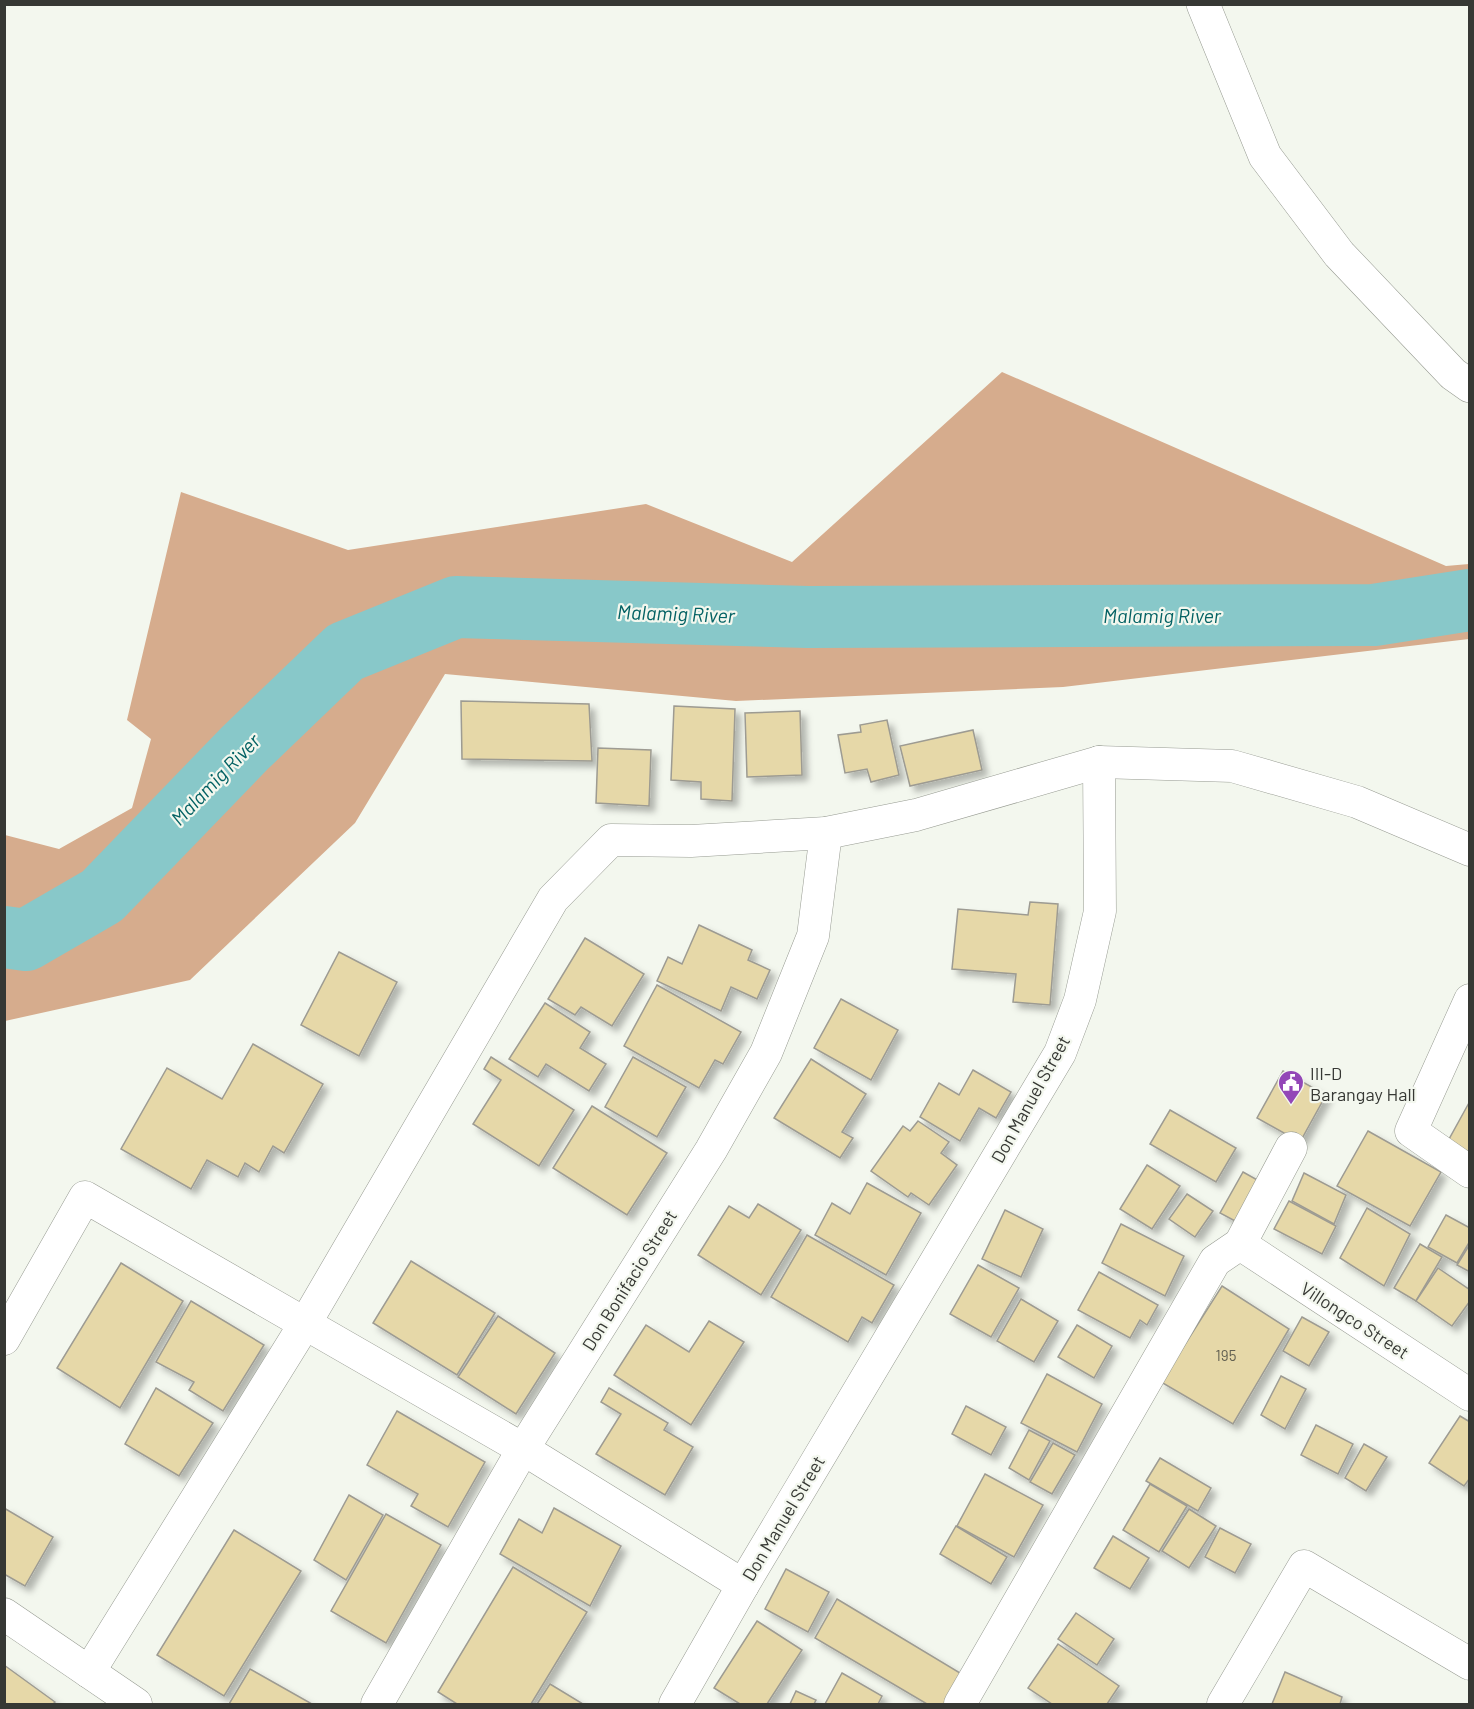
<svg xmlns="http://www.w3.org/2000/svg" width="1474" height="1709" viewBox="0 0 1474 1709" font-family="Barlow,sans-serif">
  <defs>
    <filter id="shadow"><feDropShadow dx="5.5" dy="5.5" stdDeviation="3" flood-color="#0004"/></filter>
  </defs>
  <rect width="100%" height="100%" fill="#f3f7ee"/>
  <path fill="#d6ac8d" d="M1002 372 1446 566 1469 564V639L1063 687 736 701 445 674 355 823 190 980 5 1021V835L59 849 132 808 151 739 127 720 181 492 348 550 646 504 792 562Z"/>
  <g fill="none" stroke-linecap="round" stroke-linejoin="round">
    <path stroke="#88c8c9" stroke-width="62" d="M4 937 26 940 102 896 245 748 345 652 456 607 808 617 1374 615 1470 600"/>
  </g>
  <g fill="#e6d8a8" stroke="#9d9b92" stroke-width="1.5" filter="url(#shadow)">
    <path d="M461 701 589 704 592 761 462 759Z"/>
    <path d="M674 706 735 709 732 801 701 799V782L671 780Z"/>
    <path d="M800 711 802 775 747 777 745 713Z"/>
    <path d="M887 720 899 775 871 782 867 769 845 773 838 735 861 732 860 725Z"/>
    <path d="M973 730 982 770 910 786 900 746Z"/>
    <path d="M598 748 651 750 649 806 596 803Z"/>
    <path d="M1030 902 1058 904 1050 1005 1013 1002 1016 974 952 969 958 909 1028 915Z"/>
    <path d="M699 925 752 950 748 960 770 970 757 999 731 987 721 1011 657 981 668 957 682 964Z"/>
    <path d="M585 938 644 974 612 1026 581 1007 575 1015 548 999Z"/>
    <path d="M339 952 397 982 359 1056 301 1025Z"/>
    <path d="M657 985 741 1032 723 1064 715 1060 699 1088 624 1046Z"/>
    <path d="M841 999 898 1030 871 1080 814 1048Z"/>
    <path d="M545 1003 590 1032 580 1048 606 1064 589 1091 546 1064 538 1077 509 1059Z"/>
    <path d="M253 1044 323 1084 284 1153 273 1146 259 1172 245 1163 238 1177 207 1160 191 1189 121 1149 167 1068 222 1099Z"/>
    <path d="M491 1057 574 1110 539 1166 473 1124 501 1080 484 1069Z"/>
    <path d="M633 1057 686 1087 657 1137 605 1107Z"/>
    <path d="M811 1059 866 1094 842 1132 853 1138 840 1158 774 1118Z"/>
    <path d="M973 1070 1011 1092 996 1118 979 1108 960 1141 920 1117 939 1083 959 1095Z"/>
    <path d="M1283 1071 1326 1095 1300 1142 1257 1118Z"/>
    <path d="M1470 1101V1153L1448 1141Z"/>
    <path d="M592 1106 667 1153 627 1215 553 1168Z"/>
    <path d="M1170 1110 1236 1148 1216 1182 1150 1144Z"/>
    <path d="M918 1121 949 1142 941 1153 957 1165 929 1205 911 1193 908 1197 871 1171 903 1126 910 1131Z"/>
    <path d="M1368 1131 1441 1172 1410 1226 1337 1186Z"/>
    <path d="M1147 1165 1180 1186 1152 1229 1120 1209Z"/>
    <path d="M1243 1172 1261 1182 1237 1222 1220 1213Z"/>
    <path d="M1304 1173 1346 1195 1334 1224 1292 1201Z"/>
    <path d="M867 1183 921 1213 886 1275 815 1235 832 1203 850 1214Z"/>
    <path d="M1187 1194 1213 1211 1195 1237 1169 1219Z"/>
    <path d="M1289 1201 1336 1226 1322 1254 1274 1229Z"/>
    <path d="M758 1204 801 1230 761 1295 698 1255 729 1206 749 1218Z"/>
    <path d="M1367 1208 1410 1234 1384 1286 1340 1258Z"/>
    <path d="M1005 1210 1043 1229 1021 1277 982 1259Z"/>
    <path d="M1446 1215 1470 1228V1241L1457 1263 1428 1247Z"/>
    <path d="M1121 1224 1184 1256 1165 1296 1102 1263Z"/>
    <path d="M807 1235 894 1285 872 1323 862 1317 848 1342 771 1297Z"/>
    <path d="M1420 1244 1442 1257 1416 1301 1394 1288Z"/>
    <path d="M1470 1244V1272L1457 1265Z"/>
    <path d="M411 1261 495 1313 457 1375 373 1323Z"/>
    <path d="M121 1263 183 1301 120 1408 57 1368Z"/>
    <path d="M978 1265 1019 1288 991 1337 950 1314Z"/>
    <path d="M1438 1268 1470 1290V1301L1452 1326 1416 1301Z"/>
    <path d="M1099 1272 1158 1305 1147 1325 1140 1320 1130 1338 1078 1310Z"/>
    <path d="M1222 1286 1289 1329 1233 1424 1161 1382Z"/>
    <path d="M1021 1299 1058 1321 1034 1362 997 1341Z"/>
    <path d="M191 1301 264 1345 223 1411 189 1390 194 1382 156 1362Z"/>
    <path d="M498 1316 555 1353 516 1414 458 1377Z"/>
    <path d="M1302 1317 1329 1332 1309 1366 1283 1351Z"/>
    <path d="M709 1321 744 1342 691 1425 614 1375 646 1325 689 1352Z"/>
    <path d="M1077 1325 1112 1346 1094 1378 1058 1357Z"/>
    <path d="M1047 1374 1102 1404 1077 1452 1021 1423Z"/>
    <path d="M1281 1376 1306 1389 1285 1429 1261 1415Z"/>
    <path d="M156 1388 213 1423 179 1476 125 1444Z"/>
    <path d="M609 1388 668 1423 664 1430 693 1447 665 1495 596 1454 621 1414 601 1402Z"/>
    <path d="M966 1406 1006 1427 991 1455 952 1434Z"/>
    <path d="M397 1411 485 1462 448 1527 411 1506 418 1494 367 1465Z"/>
    <path d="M1460 1416 1470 1422V1478L1464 1486 1429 1463Z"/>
    <path d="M1316 1425 1353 1444 1338 1474 1301 1455Z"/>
    <path d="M1029 1430 1050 1441 1029 1480 1009 1468Z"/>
    <path d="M1053 1443 1075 1455 1052 1494 1030 1482Z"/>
    <path d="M1364 1444 1387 1457 1366 1491 1345 1478Z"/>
    <path d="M1160 1458 1211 1488 1198 1511 1146 1481Z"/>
    <path d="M985 1474 1043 1505 1014 1557 957 1526Z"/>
    <path d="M1150 1484 1187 1506 1159 1552 1123 1530Z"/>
    <path d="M349 1495 383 1515 346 1580 314 1560Z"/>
    <path d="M4 1508 53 1537 25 1586 4 1574Z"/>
    <path d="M554 1508 621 1546 590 1606 500 1554 519 1519 542 1533Z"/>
    <path d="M1189 1509 1216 1526 1189 1568 1162 1551Z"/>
    <path d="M386 1514 441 1545 386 1643 331 1611Z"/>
    <path d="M956 1526 1007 1557 991 1584 940 1554Z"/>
    <path d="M1220 1528 1251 1544 1235 1573 1205 1557Z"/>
    <path d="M234 1530 301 1571 224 1696 157 1655Z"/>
    <path d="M1113 1536 1149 1558 1130 1589 1094 1568Z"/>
    <path d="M513 1567 587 1612 531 1704H457L438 1692Z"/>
    <path d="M786 1569 829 1592 808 1632 765 1609Z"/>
    <path d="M837 1599 965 1676 948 1704H927L815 1638Z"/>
    <path d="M1076 1613 1114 1639 1097 1665 1058 1639Z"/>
    <path d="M757 1621 802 1650 767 1704H740L714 1688Z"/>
    <path d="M1058 1644 1119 1686 1107 1704H1052L1028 1688Z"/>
    <path d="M4 1665 55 1702 53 1704H4Z"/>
    <path d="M250 1669 312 1704H229Z"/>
    <path d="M1285 1672 1342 1697 1340 1704H1272Z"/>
    <path d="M842 1673 882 1696 878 1704H825Z"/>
    <path d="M550 1684 583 1704H537Z"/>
    <path d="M796 1691 816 1700 814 1704H790Z"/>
  </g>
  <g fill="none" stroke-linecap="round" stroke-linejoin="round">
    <defs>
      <g id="minor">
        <path d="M1470 1000 1411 1131 1470 1172"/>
        <path d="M1240 1244 1470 1395"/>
        <path d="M4 1339 85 1197 523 1449 743 1585"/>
        <path d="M4 1614 136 1704"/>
        <path d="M89 1672 306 1322 553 899 611 840 691 841 826 833 916 815 1099 762 1232 766 1357 802 1470 850"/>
        <path d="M377 1704 523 1449 711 1150 766 1053 813 936 826 833"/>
        <path d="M675 1704 743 1585 1060 1053 1080 1000 1100 911 1099 762"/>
        <path d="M960 1704 1215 1261 1240 1244 1291 1148"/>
        <path d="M1223 1704 1304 1566 1470 1664"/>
      </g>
      <path id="tertiary" d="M1203 4 1265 156 1339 254 1453 374 1470 386"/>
    </defs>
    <use href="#minor" stroke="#979b92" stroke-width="33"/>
    <use href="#tertiary" stroke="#979b92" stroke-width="34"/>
    <use href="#minor" stroke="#fff" stroke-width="32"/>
    <use href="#tertiary" stroke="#fff" stroke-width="33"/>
  </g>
  <defs>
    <symbol id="civic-pin" viewBox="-11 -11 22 30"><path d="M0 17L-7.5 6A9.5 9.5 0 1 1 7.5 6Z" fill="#9346b7" stroke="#f3f7ee"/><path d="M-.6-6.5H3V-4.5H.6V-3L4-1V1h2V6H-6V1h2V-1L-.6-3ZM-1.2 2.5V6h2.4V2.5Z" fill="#fff"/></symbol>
  </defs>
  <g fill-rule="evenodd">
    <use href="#civic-pin" x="1276" y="1068" width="30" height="40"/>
  </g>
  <g text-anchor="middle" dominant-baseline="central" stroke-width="4.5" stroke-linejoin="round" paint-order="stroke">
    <g font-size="15" fill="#626051">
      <text x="1226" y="1355">195</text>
    </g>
    <g font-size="18" fill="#363834" stroke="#f3f7ee" text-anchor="start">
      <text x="1310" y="1073">III-D<tspan x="1310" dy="21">Barangay Hall</tspan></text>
    </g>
    <g font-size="18" fill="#363834" stroke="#f3f7ee">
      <text transform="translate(1030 1099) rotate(-61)">Don Manuel Street</text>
      <text transform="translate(629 1280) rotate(-58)">Don Bonifacio Street</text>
      <text transform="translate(1355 1320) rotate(33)">Villongco Street</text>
      <text transform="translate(783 1518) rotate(-59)">Don Manuel Street</text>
    </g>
    <g font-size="20" font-style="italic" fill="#046264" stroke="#f3f7ee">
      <text transform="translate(676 613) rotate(2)">Malamig River</text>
      <text x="1162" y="615">Malamig River</text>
      <text transform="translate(215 779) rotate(-46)">Malamig River</text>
    </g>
  </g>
  <rect width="1474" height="1709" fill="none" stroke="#363834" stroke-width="12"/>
</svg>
